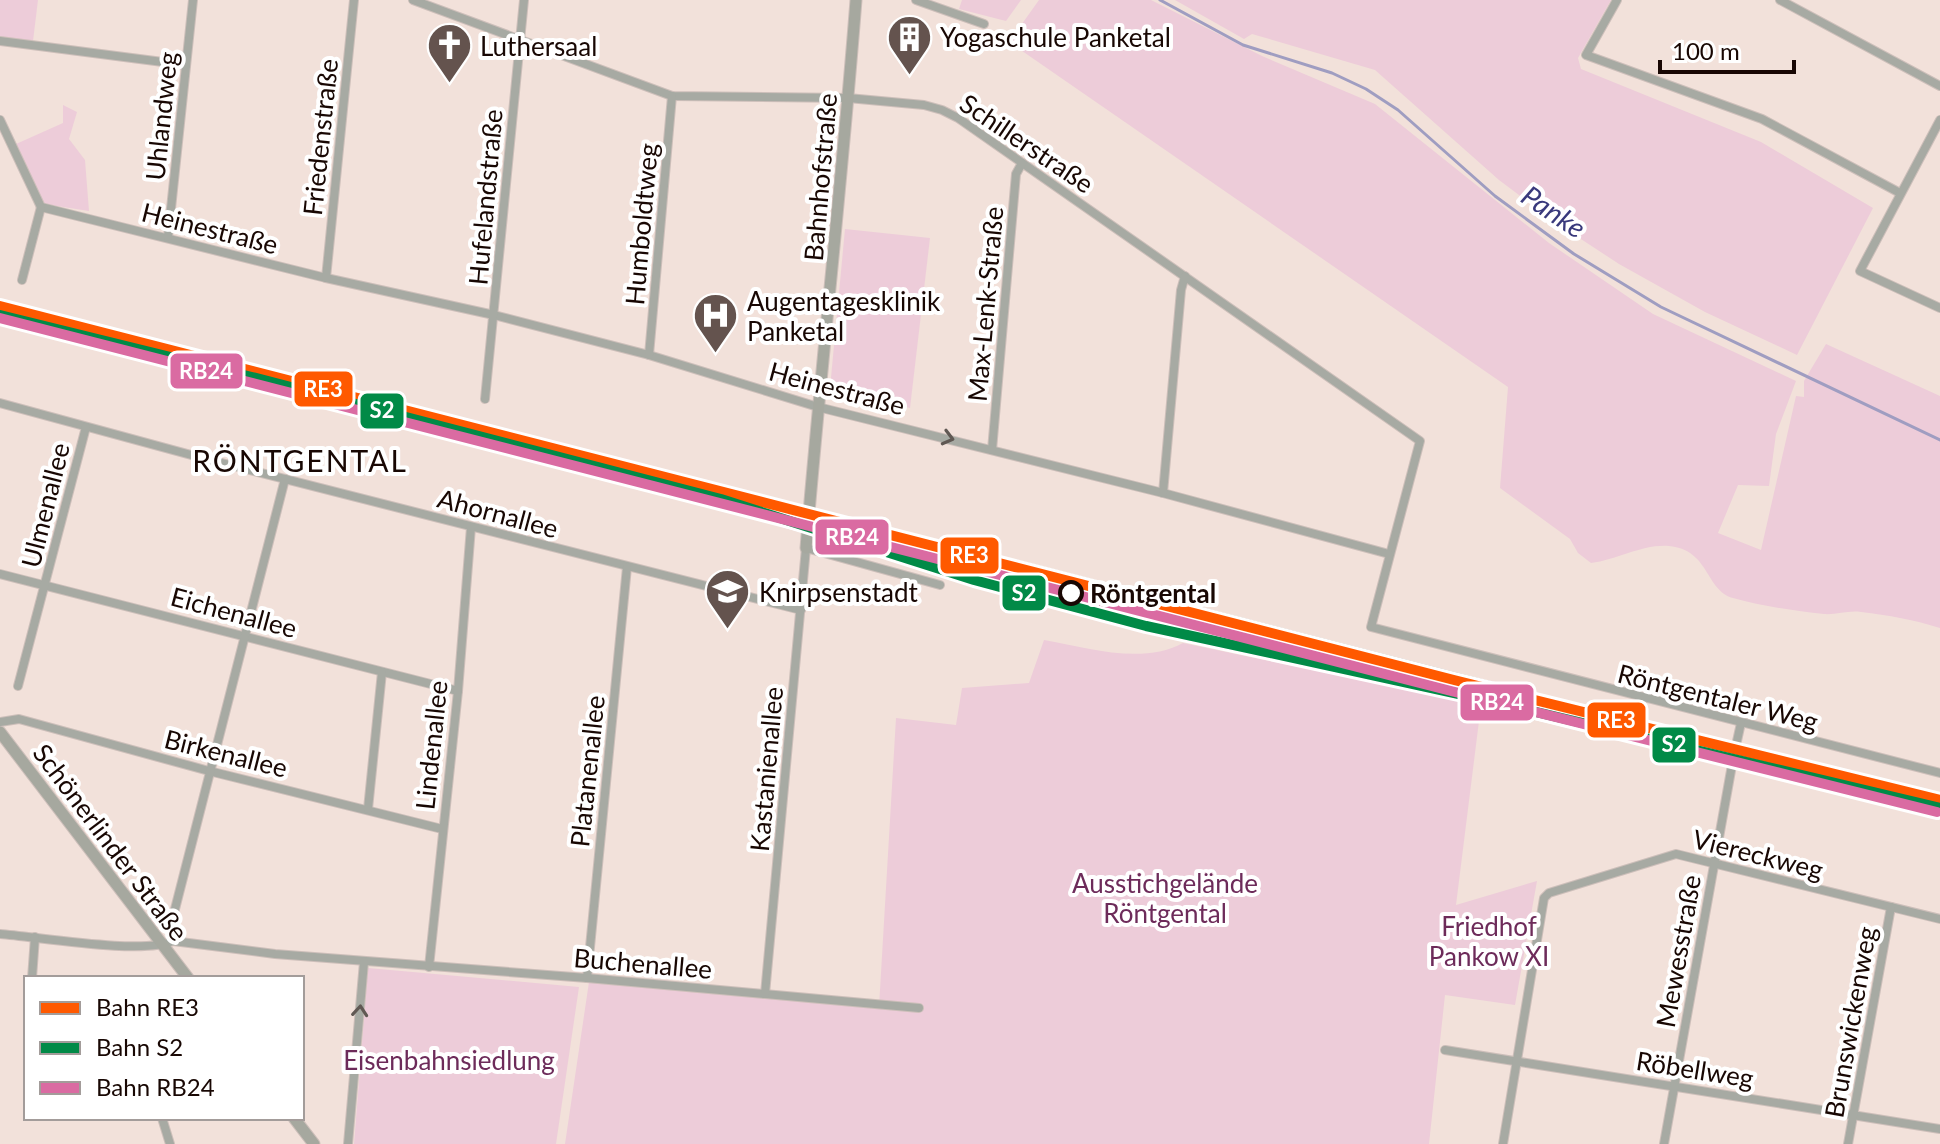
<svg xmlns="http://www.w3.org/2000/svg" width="1940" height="1144" viewBox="0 0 1940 1144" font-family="Lato,sans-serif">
  <rect width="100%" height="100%" fill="#f2e1da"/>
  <g fill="#edccd9">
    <path d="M0 0H38L33 41 0 37Z"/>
    <path d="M962 0H1021L1006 21 959 9Z"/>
    <path d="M1039 0H1151L1262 56 1375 104 1549 243 1653 314 1796 381 1776 434 1769 486 1738 485 1718 533 1761 550 1796 396 1804 397V381L1826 344 1940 396V628C1915 620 1888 615 1861 612 1849 610 1836 615 1824 614 1794 611 1762 606 1733 598 1705 590 1710 550 1669 546 1642 544 1617 560 1591 563L1578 553 1570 539 1500 488 1508 387 1009 42Z"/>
    <path d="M1175 0H1611L1578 58 1581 69 1761 142 1873 208 1797 355 1705 312 1619 264 1558 224 1499 180 1375 70 1252 34 1244 39Z"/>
    <path d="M63 105 77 112 69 139 85 160 89 211 44 204 16 144 63 123Z"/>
    <path d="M845 229 930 238 910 408 830 388Z"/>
    <path d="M1044 640C1088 648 1143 665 1183 643L1481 705 1456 905 1537 881 1515 1005 1445 995 1429 1144H565L589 982 879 1007 896 718 956 725 962 688 1029 683Z"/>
    <path d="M368 968 579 987 556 1144H354Z"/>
  </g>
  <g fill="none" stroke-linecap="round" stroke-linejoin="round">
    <path stroke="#9f9dc1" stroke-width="3" d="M1160 0 1243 45 1332 73 1366 89 1398 110 1495 196 1574 254 1661 307 1940 440"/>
    <path stroke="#d1c0ba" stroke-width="8" stroke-dasharray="8 4" stroke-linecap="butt" d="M1732 765 1737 741"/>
    <defs>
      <g id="street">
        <path d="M413 0 672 96 848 98 924 105 942 110 958 118 1420 441 1371 627 1940 773"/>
        <path d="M916 0 984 24"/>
        <path d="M1617 0 1586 55 1762 119 1900 193"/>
        <path d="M1780 0 1940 86"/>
        <path d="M0 41 186 65"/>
        <path d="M0 120 41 207 326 278 494 315 649 355 818 407 1163 493 1389 554"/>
        <path d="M1940 120 1860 271 1940 308"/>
        <path d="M168 237 193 0"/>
        <path d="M326 278 354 0"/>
        <path d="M22 280 41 207"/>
        <path d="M649 355 672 96"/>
        <path d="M485 399 524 0"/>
        <path d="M0 403 206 459 801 610"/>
        <path d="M992 450 1016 174 1022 163"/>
        <path d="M1163 493 1181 290 1185 276"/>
        <path d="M0 574 458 691"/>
        <path d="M18 686 86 427"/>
        <path d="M0 722 19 719 209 771 442 829"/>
        <path d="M1737 741 1741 723"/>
        <path d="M368 809 382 672"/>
        <path d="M174 913 285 479"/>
        <path d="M0 934C39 937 143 955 173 941L275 954 587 978 919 1008"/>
        <path d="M429 967 458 691 471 527"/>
        <path d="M32 978 35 937"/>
        <path d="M587 978 627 567"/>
        <path d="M765 994 806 548 940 585"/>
        <path d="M1445 1050 1940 1129"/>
        <path d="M162 1118 170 1144"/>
        <path d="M348 1144 364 962"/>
        <path d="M1503 1144 1544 898 1549 893 1676 854 1940 919"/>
        <path d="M1664 1144 1732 765"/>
        <path d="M1848 1144 1891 907"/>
      </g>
      <g id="secondary">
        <path d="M806 548C821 365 842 183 856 0"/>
        <path d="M0 732 188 978"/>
        <path d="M294 1118 314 1144"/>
      </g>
    </defs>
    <use href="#street" stroke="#cdbfba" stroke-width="10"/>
    <use href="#secondary" stroke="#cdbfba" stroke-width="13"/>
    <use href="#street" stroke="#a7aaa3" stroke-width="8"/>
    <use href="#secondary" stroke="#a6a89f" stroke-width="11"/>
    <g stroke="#a7a29c" stroke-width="3">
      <path d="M0 301 1730 744"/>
      <path d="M1742 747 1940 794"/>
    </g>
    <defs>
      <path id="rail-1" d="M0 306 1454 680 1940 800"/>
      <path id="rail-2" d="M0 315 252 377 721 499 974 580 1146 626 1477 698 1940 808"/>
      <path id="rail-3" d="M0 318 1451 691 1937 812"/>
    </defs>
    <use href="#rail-1" stroke="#fff" stroke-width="16"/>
    <use href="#rail-2" stroke="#fff" stroke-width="16"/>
    <use href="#rail-3" stroke="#fff" stroke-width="16"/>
    <use href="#rail-1" stroke="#ff5900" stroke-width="10"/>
    <use href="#rail-2" stroke="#018a47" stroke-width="10"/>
    <use href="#rail-3" stroke="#da6ba2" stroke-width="10"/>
  </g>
  <defs><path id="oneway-chevron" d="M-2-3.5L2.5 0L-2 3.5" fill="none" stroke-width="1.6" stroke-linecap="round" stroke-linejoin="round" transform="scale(2)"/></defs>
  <g stroke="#605853">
    <use href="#oneway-chevron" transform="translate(948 438) rotate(15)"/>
    <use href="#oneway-chevron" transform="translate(360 1011) rotate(-85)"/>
  </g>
  <defs>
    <symbol id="building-pin" viewBox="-11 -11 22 30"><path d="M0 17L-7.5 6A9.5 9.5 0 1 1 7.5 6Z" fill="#64534e" stroke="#fff"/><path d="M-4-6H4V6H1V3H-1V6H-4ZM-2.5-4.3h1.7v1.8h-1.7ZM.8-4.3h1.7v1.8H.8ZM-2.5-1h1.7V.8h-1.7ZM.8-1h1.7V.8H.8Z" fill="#fff"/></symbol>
    <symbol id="church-pin" viewBox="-11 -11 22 30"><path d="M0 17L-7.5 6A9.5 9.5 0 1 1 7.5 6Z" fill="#64534e" stroke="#fff"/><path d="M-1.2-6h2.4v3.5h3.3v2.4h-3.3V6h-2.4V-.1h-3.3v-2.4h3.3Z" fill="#fff"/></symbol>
    <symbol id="hospital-pin" viewBox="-11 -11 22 30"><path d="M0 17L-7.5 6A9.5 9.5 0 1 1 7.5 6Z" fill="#64534e" stroke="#fff"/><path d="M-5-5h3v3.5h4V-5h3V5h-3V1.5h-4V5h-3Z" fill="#fff"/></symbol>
    <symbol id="school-pin" viewBox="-11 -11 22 30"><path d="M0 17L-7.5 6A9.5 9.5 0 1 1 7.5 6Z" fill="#64534e" stroke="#fff"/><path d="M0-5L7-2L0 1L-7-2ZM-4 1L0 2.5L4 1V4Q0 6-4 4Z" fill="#fff"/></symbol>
  </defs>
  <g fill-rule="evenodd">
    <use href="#building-pin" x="884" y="12" width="51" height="69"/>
    <use href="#church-pin" x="424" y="20" width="51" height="69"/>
    <use href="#hospital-pin" x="690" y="290" width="51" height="69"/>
    <use href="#school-pin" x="702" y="566" width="51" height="69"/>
  </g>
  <circle fill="#fff" stroke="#180703" stroke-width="4" cx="1071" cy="593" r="11"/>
  <g text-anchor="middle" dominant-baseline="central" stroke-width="8" stroke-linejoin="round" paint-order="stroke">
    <g font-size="26" fill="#180703" stroke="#fff" text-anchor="start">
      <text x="940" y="37">Yogaschule Panketal</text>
      <text x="480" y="46">Luthersaal</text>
      <text x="747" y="301">Augentagesklinik<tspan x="747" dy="30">Panketal</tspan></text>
      <text x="759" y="592">Knirpsenstadt</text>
    </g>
    <g font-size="26" fill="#180703" stroke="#fff">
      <text transform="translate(161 116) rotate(-84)">Uhlandweg</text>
      <text transform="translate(320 137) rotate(-84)">Friedenstraße</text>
      <text transform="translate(1027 143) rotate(34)">Schillerstraße</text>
      <text transform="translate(820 177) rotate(-85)">Bahnhofstraße</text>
      <text transform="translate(485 197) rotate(-85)">Hufelandstraße</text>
      <text transform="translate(641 224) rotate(-85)">Humboldtweg</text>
      <text transform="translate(210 228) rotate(14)">Heinestraße</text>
      <text transform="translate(985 304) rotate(-85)">Max-Lenk-Straße</text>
      <text transform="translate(837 388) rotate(15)">Heinestraße</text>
      <text transform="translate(45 505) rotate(-76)">Ulmenallee</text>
      <text transform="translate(498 513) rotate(15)">Ahornallee</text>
      <text transform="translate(234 612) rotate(15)">Eichenallee</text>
      <text transform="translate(1718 697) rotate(14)">Röntgentaler Weg</text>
      <text transform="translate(431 745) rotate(-84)">Lindenallee</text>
      <text transform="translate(226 753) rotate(14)">Birkenallee</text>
      <text transform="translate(766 769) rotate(-85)">Kastanienallee</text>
      <text transform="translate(587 771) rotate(-84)">Platanenallee</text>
      <text transform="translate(111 842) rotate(53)">Schönerlinder Straße</text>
      <text transform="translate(1758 854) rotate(14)">Viereckweg</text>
      <text transform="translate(1678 951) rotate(-80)">Mewesstraße</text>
      <text transform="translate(643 963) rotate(5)">Buchenallee</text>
      <text transform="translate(1850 1022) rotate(-80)">Brunswickenweg</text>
      <text transform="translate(1695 1069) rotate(9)">Röbellweg</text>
    </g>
    <g font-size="26" font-weight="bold" fill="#180703" stroke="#fff" text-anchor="start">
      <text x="1090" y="593">Röntgental</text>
    </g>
    <g font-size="26" fill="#6d2b5a" stroke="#fff">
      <text x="1165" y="883">Ausstichgelände<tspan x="1165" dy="30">Röntgental</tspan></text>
      <text x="1489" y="926">Friedhof<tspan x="1489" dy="30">Pankow XI</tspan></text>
      <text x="449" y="1060">Eisenbahnsiedlung</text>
    </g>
    <g font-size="28" font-style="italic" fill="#39397c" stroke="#fff">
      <text transform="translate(1554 211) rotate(34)">Panke</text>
    </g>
    <g font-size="30" letter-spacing="2" fill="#180703" stroke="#fff">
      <text x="300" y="460">RÖNTGENTAL</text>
    </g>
  </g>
  <g stroke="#fff" stroke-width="3">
    <rect x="169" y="352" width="75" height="38" rx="8" fill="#da6ba2"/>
    <rect x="293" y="370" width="61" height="38" rx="8" fill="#ff5900"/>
    <rect x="359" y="392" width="46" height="38" rx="8" fill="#018a47"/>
    <rect x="814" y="518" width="76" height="38" rx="8" fill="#da6ba2"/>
    <rect x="939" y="536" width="61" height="39" rx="8" fill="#ff5900"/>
    <rect x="1001" y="574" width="46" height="38" rx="8" fill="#018a47"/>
    <rect x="1459" y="683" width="76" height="39" rx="8" fill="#da6ba2"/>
    <rect x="1586" y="701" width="61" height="38" rx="8" fill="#ff5900"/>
    <rect x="1651" y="726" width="46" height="38" rx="8" fill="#018a47"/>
  </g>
  <g font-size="22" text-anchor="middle" font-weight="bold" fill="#fff">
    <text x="206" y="379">RB24</text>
    <text x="323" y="397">RE3</text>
    <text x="382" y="418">S2</text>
    <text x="852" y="545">RB24</text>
    <text x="969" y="563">RE3</text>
    <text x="1024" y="601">S2</text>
    <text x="1497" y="710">RB24</text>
    <text x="1616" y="728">RE3</text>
    <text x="1674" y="752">S2</text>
  </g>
  <rect x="24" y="976" width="280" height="144" fill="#ffffff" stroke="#a39c9a" stroke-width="2"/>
  <rect x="40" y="1002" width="40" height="12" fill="#ff5900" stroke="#a39c9a" stroke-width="2"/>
  <text x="96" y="1016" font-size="24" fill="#180703">Bahn RE3</text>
  <rect x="40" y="1042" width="40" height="12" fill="#018a47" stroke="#a39c9a" stroke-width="2"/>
  <text x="96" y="1056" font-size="24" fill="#180703">Bahn S2</text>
  <rect x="40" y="1082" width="40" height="12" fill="#da6ba2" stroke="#a39c9a" stroke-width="2"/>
  <text x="96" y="1096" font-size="24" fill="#180703">Bahn RB24</text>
  <path d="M1660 60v12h134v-12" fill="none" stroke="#180703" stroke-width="4"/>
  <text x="1672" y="60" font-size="24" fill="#180703" stroke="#ffffff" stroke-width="6" paint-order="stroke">100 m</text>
</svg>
